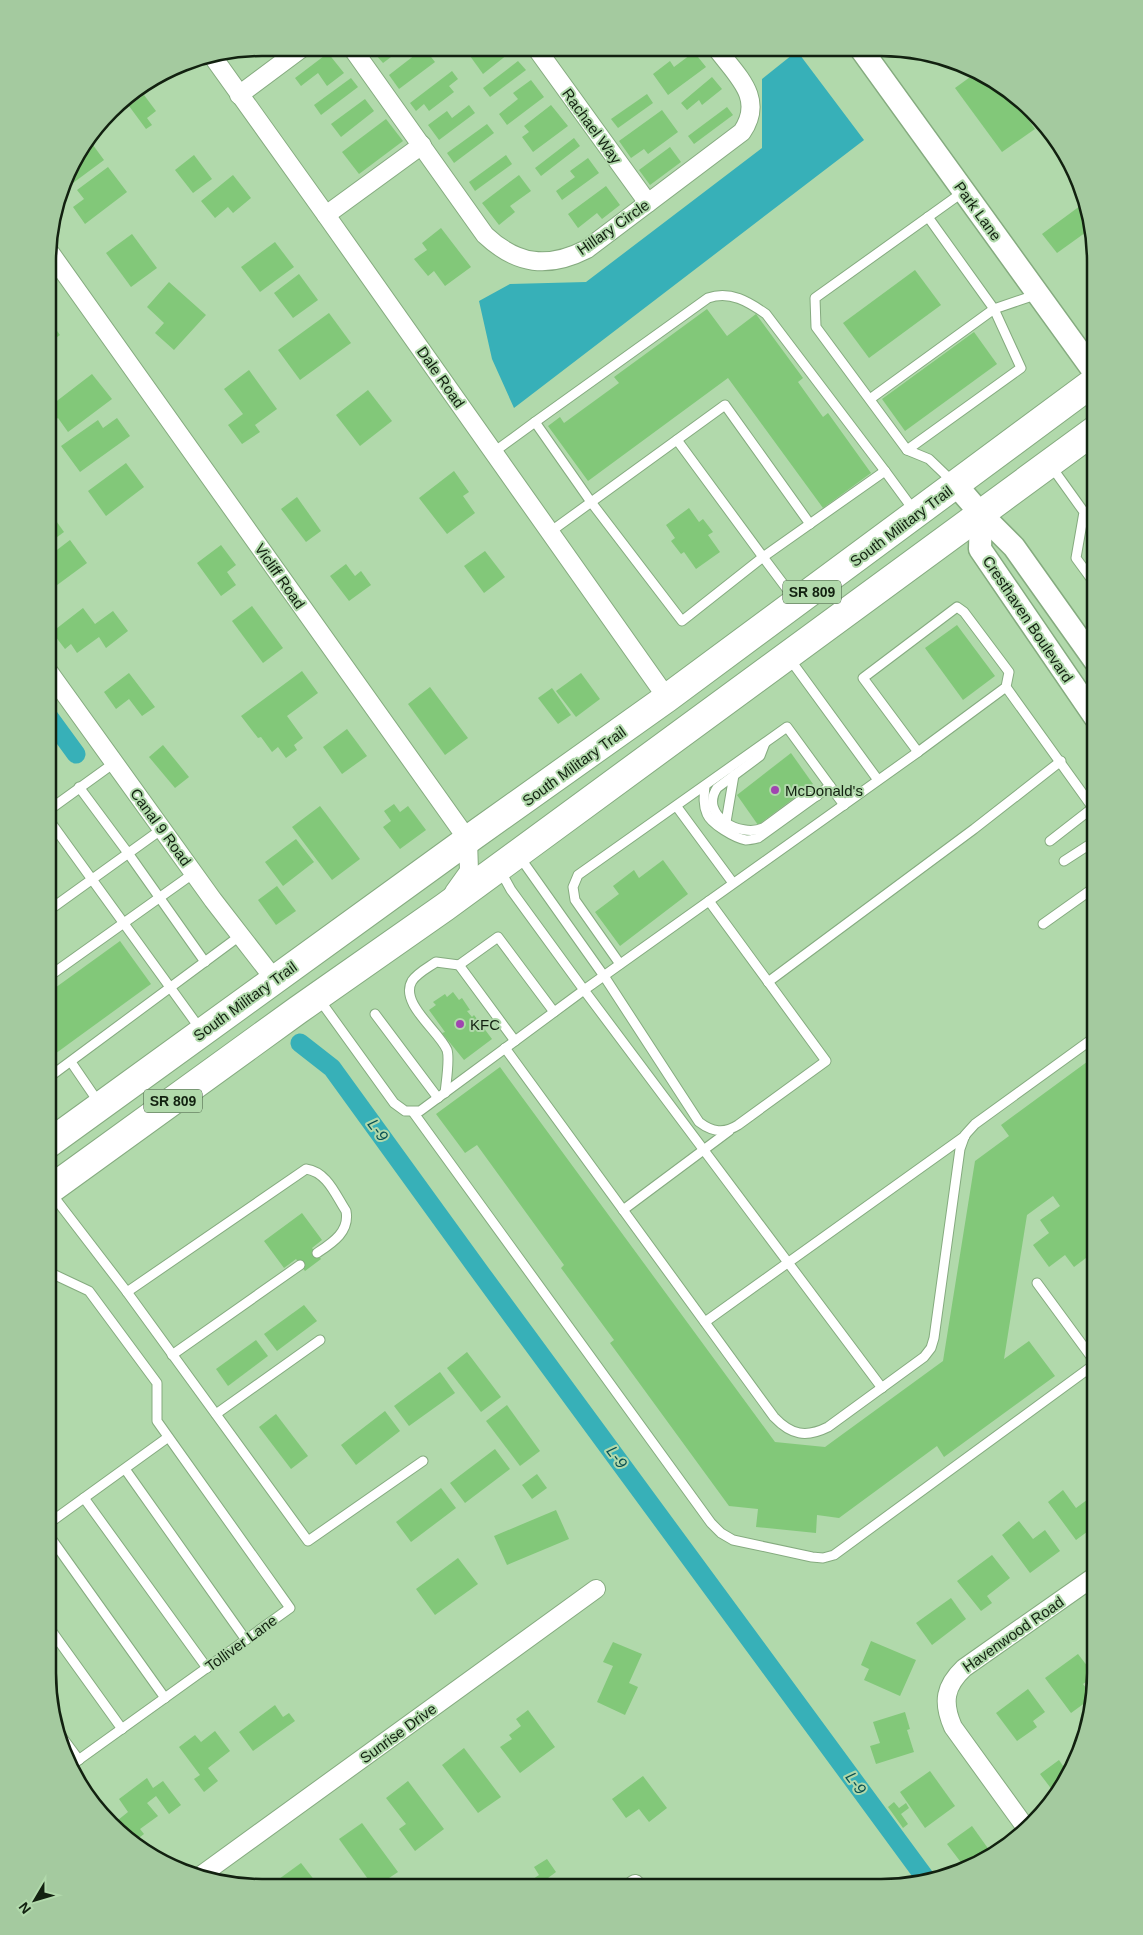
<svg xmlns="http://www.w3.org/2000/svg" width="1143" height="1935" viewBox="0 0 1143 1935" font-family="Helvetica,sans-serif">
  <rect width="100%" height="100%" fill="#b1d9ab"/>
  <path fill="#37b0b8" d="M797 51 864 140 514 408 492 359 479 301 510 284 586 282 762 148V79Z"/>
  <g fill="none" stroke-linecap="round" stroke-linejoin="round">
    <g stroke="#37b0b8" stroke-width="19">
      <path d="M49 717 76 754"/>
      <path d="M300 1043 332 1068 482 1275 926 1879"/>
    </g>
  </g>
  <g fill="#82c879">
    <path d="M383 48H403L383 63 376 55 384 49Z"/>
    <path d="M424 48 435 62 399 89 389 75Z"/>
    <path d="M481 48H509L512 51 483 74 470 56Z"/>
    <path d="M694 52 706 67 668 95 653 74 670 61 674 67Z"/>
    <path d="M328 53 344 73 327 86 318 73 301 86 295 78Z"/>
    <path d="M518 61 526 70 490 97 483 88Z"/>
    <path d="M452 71 458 79 449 86 454 92 429 111 424 104 416 111 410 103Z"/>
    <path d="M977 72 1005 88 1035 129 1002 152 955 88Z"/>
    <path d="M712 77 722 89 702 105 699 100 687 110 681 103Z"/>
    <path d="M351 78 358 87 321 115 314 105Z"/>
    <path d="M531 80 544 97 507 125 499 114 518 99 513 93Z"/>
    <path d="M647 94 653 103 618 128 611 119Z"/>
    <path d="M144 95 156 111 147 118 152 125 146 129 129 106Z"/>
    <path d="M365 99 374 111 341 137 331 124Z"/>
    <path d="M469 105 475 113 439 140 428 125 447 111 452 118Z"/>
    <path d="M551 105 568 126 533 152 522 137 529 132 524 126Z"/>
    <path d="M727 107 733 115 694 144 688 136Z"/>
    <path d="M662 110 678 132 648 154 644 149 631 158 619 141Z"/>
    <path d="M386 119 403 141 359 174 342 152Z"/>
    <path d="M487 124 494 133 454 163 447 153Z"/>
    <path d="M574 138 580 146 541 176 535 168Z"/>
    <path d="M90 141 104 160 73 183 67 175 70 167Z"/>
    <path d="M670 147 681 162 650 185 639 170Z"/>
    <path d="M194 155 212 179 193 193 175 170Z"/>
    <path d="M506 155 512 164 475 191 469 182Z"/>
    <path d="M588 158 599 173 562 200 556 191 575 177 570 171Z"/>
    <path d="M108 167 127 192 85 224 73 207 84 199 77 190Z"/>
    <path d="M233 175 251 198 233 213 228 207 215 218 201 201Z"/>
    <path d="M519 175 531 191 510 206 515 212 499 225 482 203Z"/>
    <path d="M606 186 620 205 602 219 597 213 578 228 568 214Z"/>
    <path d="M1084 203 1089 230 1057 253 1042 234Z"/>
    <path d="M441 228 471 267 445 286 434 271 428 276 414 259 427 250 422 243Z"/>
    <path d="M132 234 157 268 131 287 106 253Z"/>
    <path d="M275 242 294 267 260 292 241 267Z"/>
    <path d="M915 270 941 305 869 358 843 323Z"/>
    <path d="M299 274 318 300 293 318 274 293Z"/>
    <path d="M169 282 206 315 174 350 155 333 164 323 147 307Z"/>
    <path d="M707 309 727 336 756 314 803 378 798 382 823 417 828 413 871 473 823 508 728 378 588 481 548 426 560 417 564 423 619 383 614 377Z"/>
    <path d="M329 313 351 343 300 380 278 350Z"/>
    <path d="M49 320 60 335 49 343Z"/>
    <path d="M974 332 997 364 905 431 882 399Z"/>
    <path d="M249 370 277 409 255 425 260 432 242 444 228 425 243 414 224 389Z"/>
    <path d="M92 374 112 399 68 432 58 418 52 422 49 419V407Z"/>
    <path d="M368 390 392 421 360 446 336 415Z"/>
    <path d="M117 418 130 436 80 472 61 446 98 420 103 428Z"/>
    <path d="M126 463 144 487 106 516 88 491Z"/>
    <path d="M454 471 469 492 463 496 475 513 447 534 419 498Z"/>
    <path d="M297 497 321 531 306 542 281 509Z"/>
    <path d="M689 508 699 522 703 519 713 532 708 535 720 552 696 569 684 552 681 554 671 541 675 538 666 525Z"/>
    <path d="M49 511 64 532 49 543Z"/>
    <path d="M70 540 87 563 49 591V556Z"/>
    <path d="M221 545 236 565 227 572 236 585 221 596 197 563Z"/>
    <path d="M485 551 505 577 484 593 464 566Z"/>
    <path d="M346 564 355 576 361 571 371 585 349 601 330 576Z"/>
    <path d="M252 606 283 648 263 663 232 621Z"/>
    <path d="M83 608 95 624 113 611 128 631 106 648 99 637 77 653 71 644 65 649 52 632Z"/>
    <path d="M957 625 995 676 963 700 925 648Z"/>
    <path d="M302 671 318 693 287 716 303 738 294 745 297 750 286 758 278 747 272 752 261 737 258 738 241 716Z"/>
    <path d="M129 673 155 707 142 716 129 699 116 709 104 692Z"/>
    <path d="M581 673 600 699 576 717 556 691Z"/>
    <path d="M430 687 468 738 445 755 408 704Z"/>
    <path d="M552 688 571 715 558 724 538 698Z"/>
    <path d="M347 729 367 756 342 774 323 747Z"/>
    <path d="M163 745 189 777 175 788 149 757Z"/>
    <path d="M791 753 813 784 758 825 737 795Z"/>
    <path d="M394 804 400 812 408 806 426 830 400 849 383 827 391 821 384 811Z"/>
    <path d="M320 806 360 859 332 880 292 827Z"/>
    <path d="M296 839 314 862 283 886 265 862Z"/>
    <path d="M663 860 688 894 620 946 595 912 619 894 613 886 634 870 639 878Z"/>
    <path d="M277 886 296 911 276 925 258 900Z"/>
    <path d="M120 941 151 984 48 1059V993Z"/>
    <path d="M453 992 459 1000 462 998 470 1010 467 1011 472 1017 474 1015 492 1039 464 1060 442 1033 445 1032 429 1010 436 1005 433 1002 445 994 447 997Z"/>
    <path d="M1095 1056V1254L1094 1252 1074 1267 1065 1255 1049 1267 1033 1245 1049 1233 1040 1220 1060 1206 1053 1196 1027 1215 1004 1359 1029 1341 1055 1376 944 1457 937 1446 839 1518 817 1515 816 1533 756 1527 758 1509 729 1506 610 1343 614 1340 561 1268 564 1265 477 1145 465 1153 436 1114 500 1067 775 1442 825 1447 943 1361 975 1161 1009 1136 1001 1125Z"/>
    <path d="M302 1213 322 1240 312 1248 321 1259 305 1271 296 1259 284 1268 264 1241Z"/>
    <path d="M304 1305 317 1321 277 1351 264 1334Z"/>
    <path d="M256 1340 268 1356 228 1386 216 1369Z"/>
    <path d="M467 1352 501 1397 481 1412 447 1368Z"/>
    <path d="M440 1372 455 1393 409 1426 394 1406Z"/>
    <path d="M507 1405 540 1451 520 1466 486 1421Z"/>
    <path d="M385 1411 400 1431 356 1465 341 1445Z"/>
    <path d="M276 1414 308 1456 291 1469 259 1427Z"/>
    <path d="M495 1449 510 1469 465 1503 450 1483Z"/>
    <path d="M537 1474 547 1488 532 1499 522 1485Z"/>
    <path d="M441 1488 456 1508 411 1542 396 1522Z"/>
    <path d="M1063 1490 1076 1508 1095 1494V1526L1076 1540 1048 1502Z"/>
    <path d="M556 1510 569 1539 507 1565 494 1536Z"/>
    <path d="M1019 1521 1033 1539 1045 1530 1060 1551 1030 1573 1002 1535Z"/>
    <path d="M992 1555 1010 1578 987 1596 992 1603 981 1611 957 1581Z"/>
    <path d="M458 1558 478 1584 435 1615 416 1589Z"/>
    <path d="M951 1598 966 1619 932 1645 916 1623Z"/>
    <path d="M871 1641 916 1660 900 1696 864 1680 869 1669 861 1665Z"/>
    <path d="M613 1642 642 1654 629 1683 638 1687 625 1715 597 1702 613 1666 603 1662Z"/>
    <path d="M1078 1654 1095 1676 1083 1684 1093 1697 1071 1713 1045 1678Z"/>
    <path d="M1028 1689 1045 1712 1033 1721 1037 1727 1017 1741 996 1713Z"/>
    <path d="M275 1705 283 1717 289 1713 295 1721 253 1751 239 1732Z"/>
    <path d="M528 1710 555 1747 520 1773 500 1747 512 1739 509 1735 521 1726 516 1719Z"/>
    <path d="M905 1712 910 1729 907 1730 914 1752 876 1764 870 1746 880 1743 873 1722Z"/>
    <path d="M215 1731 230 1751 208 1768 218 1781 204 1792 194 1779 200 1775 179 1747 195 1735 201 1742Z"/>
    <path d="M464 1748 501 1797 478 1813 442 1765Z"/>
    <path d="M1079 1754V1755L1056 1795 1040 1774 1059 1760 1063 1766Z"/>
    <path d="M930 1771 955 1806 925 1828 900 1792Z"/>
    <path d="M643 1776 667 1808 649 1822 639 1809 626 1818 612 1799Z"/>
    <path d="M147 1778 153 1788 163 1781 181 1805 169 1814 156 1796 147 1803 158 1816 140 1829 144 1834 132 1843 116 1828 122 1824 118 1820 128 1812 119 1799Z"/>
    <path d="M408 1781 444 1829 415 1851 399 1829 406 1824 386 1798Z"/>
    <path d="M894 1802 899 1808 906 1803 909 1808 901 1814 908 1824 903 1828 888 1807Z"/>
    <path d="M362 1823 398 1872 377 1886H373L339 1839Z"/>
    <path d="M972 1826 992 1854 966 1869 947 1844Z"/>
    <path d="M547 1859 556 1872 544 1881 548 1887 523 1886 539 1875 534 1867Z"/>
    <path d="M301 1863 319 1886H284L279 1879Z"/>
  </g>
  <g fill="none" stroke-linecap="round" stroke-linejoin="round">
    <defs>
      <g id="service">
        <path d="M870 399 994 309 1038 294"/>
        <path d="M535 422 708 298C730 290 749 302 766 314L885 471"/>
        <path d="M907 450 1021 368 994 309 928 217"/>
        <path d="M494 452 535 422 591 502 682 621 763 557 677 440"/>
        <path d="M1051 466 1084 512 1076 558 1095 584"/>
        <path d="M954 483 929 459 907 450 816 327 815 298 963 192"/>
        <path d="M550 532 725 405 810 524"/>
        <path d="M796 601 763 557 885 471 915 512"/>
        <path d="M789 658 878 780"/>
        <path d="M1006 687 918 752 863 678 957 607 964 612 1009 672 1006 687 1093 808"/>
        <path d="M765 743 760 756 717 788C699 815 740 838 763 828L805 797 817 796"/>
        <path d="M705 786C704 796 703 805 707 814 711 824 735 838 746 840 749 840 754 839 758 838L830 786"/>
        <path d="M79 787 128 853 205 962"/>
        <path d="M677 807 733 883"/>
        <path d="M49 810 114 763"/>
        <path d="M49 820 201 1030"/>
        <path d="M726 822 734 775"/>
        <path d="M1050 841 1095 806"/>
        <path d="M519 856 604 976 699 1122C712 1132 724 1134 738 1125L826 1061 709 901"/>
        <path d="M1064 861 1095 841"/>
        <path d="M48 911 162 829"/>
        <path d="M1043 924 1095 887"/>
        <path d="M620 964 575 900 573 887 578 875 787 727 844 805"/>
        <path d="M459 965 515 1041"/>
        <path d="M48 977 194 873"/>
        <path d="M768 982 974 829 1061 761"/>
        <path d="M319 999 394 1103 405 1111H420L584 990 511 890 500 870"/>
        <path d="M375 1014 438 1098"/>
        <path d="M505 1048 774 1417C791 1435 806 1438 828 1427L924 1357 931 1348 934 1338 960 1149 965 1135 975 1124 1095 1037"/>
        <path d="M71 1062 99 1103"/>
        <path d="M48 1078 241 935"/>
        <path d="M445 1093C446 1083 450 1059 447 1050 439 1031 399 1003 412 981 417 973 429 967 436 962L459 965 498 937 554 1012"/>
        <path d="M413 1112 711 1523 721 1533 733 1540 812 1557 823 1558 834 1555 1095 1364"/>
        <path d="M51 1193 127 1292 306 1169C327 1172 335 1194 346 1211 350 1232 332 1243 317 1253"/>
        <path d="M623 1210 729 1131"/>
        <path d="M48 1270 55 1275 89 1291 157 1383V1421L290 1608 70 1766"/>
        <path d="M1037 1283 1095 1362"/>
        <path d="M127 1292 308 1541 423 1461"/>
        <path d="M705 1322 965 1136"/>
        <path d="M172 1355 300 1265"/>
        <path d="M882 1388 584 990 918 752"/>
        <path d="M216 1414 320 1340"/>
        <path d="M125 1469 246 1640"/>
        <path d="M84 1498 207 1668"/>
        <path d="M48 1524 167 1438"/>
        <path d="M48 1534 165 1698"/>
        <path d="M48 1626 122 1729"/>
        <path d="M59 1733 79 1760"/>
      </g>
      <g id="minor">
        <path d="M352 48 485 235C517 265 548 269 587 249L742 132C765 98 737 76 717 49"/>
        <path d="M536 48 648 203"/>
        <path d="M213 57 326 215 667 698"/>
        <path d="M239 95 302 48"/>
        <path d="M326 215 422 145"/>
        <path d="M49 251 468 840 469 871 454 892"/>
        <path d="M49 672 213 900 275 980"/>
        <path d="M1026 1828 953 1727C942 1702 945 1686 964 1668L1095 1576"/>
        <path d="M200 1876 596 1589"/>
        <path d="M631 1887 635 1884"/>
      </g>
      <g id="tertiary">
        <path d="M861 49 1095 373"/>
        <path d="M956 485 981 514 1014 547 1095 661"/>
        <path d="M981 514 980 549 1095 717"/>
      </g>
      <g id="primary">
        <path d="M48 1144 473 836 667 698 1095 381"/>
        <path d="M48 1191 298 1010 445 907 1095 430"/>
      </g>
    </defs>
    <use href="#service" stroke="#85ab7f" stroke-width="11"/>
    <use href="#minor" stroke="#85ab7f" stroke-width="20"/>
    <use href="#tertiary" stroke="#85ab7f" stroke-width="25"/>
    <use href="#primary" stroke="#85ab7f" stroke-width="30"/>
    <use href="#service" stroke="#fff" stroke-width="9"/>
    <use href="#minor" stroke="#fff" stroke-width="18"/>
    <use href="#tertiary" stroke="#fff" stroke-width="22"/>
    <use href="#primary" stroke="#fff" stroke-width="28"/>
  </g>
  <g fill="#a045b0" stroke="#b1d9ab" stroke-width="2">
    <circle cx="775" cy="790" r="5"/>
    <circle cx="460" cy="1024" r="5"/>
  </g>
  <g text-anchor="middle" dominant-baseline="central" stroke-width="4" stroke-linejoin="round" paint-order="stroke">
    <g fill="#b1d9ab" stroke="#42583e" stroke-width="1">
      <rect x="783" y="580.5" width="58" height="23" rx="4"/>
      <rect x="144" y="1089.5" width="58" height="23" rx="4"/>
    </g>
    <g font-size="14" font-weight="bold" fill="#122110">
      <text x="812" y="592">SR 809</text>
      <text x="173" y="1101">SR 809</text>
    </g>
    <g font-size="15" fill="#122110" stroke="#b1d9ab">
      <text transform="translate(592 126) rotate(54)">Rachael Way</text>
      <text transform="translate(978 211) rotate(54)">Park Lane</text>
      <text transform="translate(613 227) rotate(-35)">Hillary Circle</text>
      <text transform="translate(441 377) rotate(55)">Dale Road</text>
      <text transform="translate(901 526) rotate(-37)">South Military Trail</text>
      <text transform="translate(280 576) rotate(55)">Vicliff Road</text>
      <text transform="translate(1028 619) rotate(56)">Cresthaven Boulevard</text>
      <text transform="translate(574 766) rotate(-36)">South Military Trail</text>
      <text transform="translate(161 827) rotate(54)">Canal 9 Road</text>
      <text transform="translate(245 1001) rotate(-36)">South Military Trail</text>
      <text transform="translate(1013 1634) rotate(-35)">Havenwood Road</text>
      <text transform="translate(241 1643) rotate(-36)">Tolliver Lane</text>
      <text transform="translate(398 1733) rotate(-36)">Sunrise Drive</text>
    </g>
    <g font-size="15" fill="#122110" stroke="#b1d9ab" text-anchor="start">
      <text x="785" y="790">McDonald's</text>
      <text x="470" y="1024">KFC</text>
    </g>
    <g font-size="16" font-style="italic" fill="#074f53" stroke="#b1d9ab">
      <text transform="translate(378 1130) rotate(54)">L-9</text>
      <text transform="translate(617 1457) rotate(54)">L-9</text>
      <text transform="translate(856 1783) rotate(54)">L-9</text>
    </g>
  </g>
  <path d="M0 0H1143V1935H0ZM262 56H881A206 206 0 0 1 1087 262V1673A206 206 0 0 1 881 1879H262A206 206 0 0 1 56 1673V262A206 206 0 0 1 262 56Z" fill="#a4ca9f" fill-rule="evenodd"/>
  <path fill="none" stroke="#122110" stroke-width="2.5" d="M262 56H881A206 206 0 0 1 1087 262V1673A206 206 0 0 1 881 1879H262A206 206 0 0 1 56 1673V262A206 206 0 0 1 262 56Z"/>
  <g transform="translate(35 1900) rotate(232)" stroke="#b1d9ab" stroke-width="4" paint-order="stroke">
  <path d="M0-4L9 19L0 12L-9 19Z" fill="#122110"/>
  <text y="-8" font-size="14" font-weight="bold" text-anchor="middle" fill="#122110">N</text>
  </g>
</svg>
